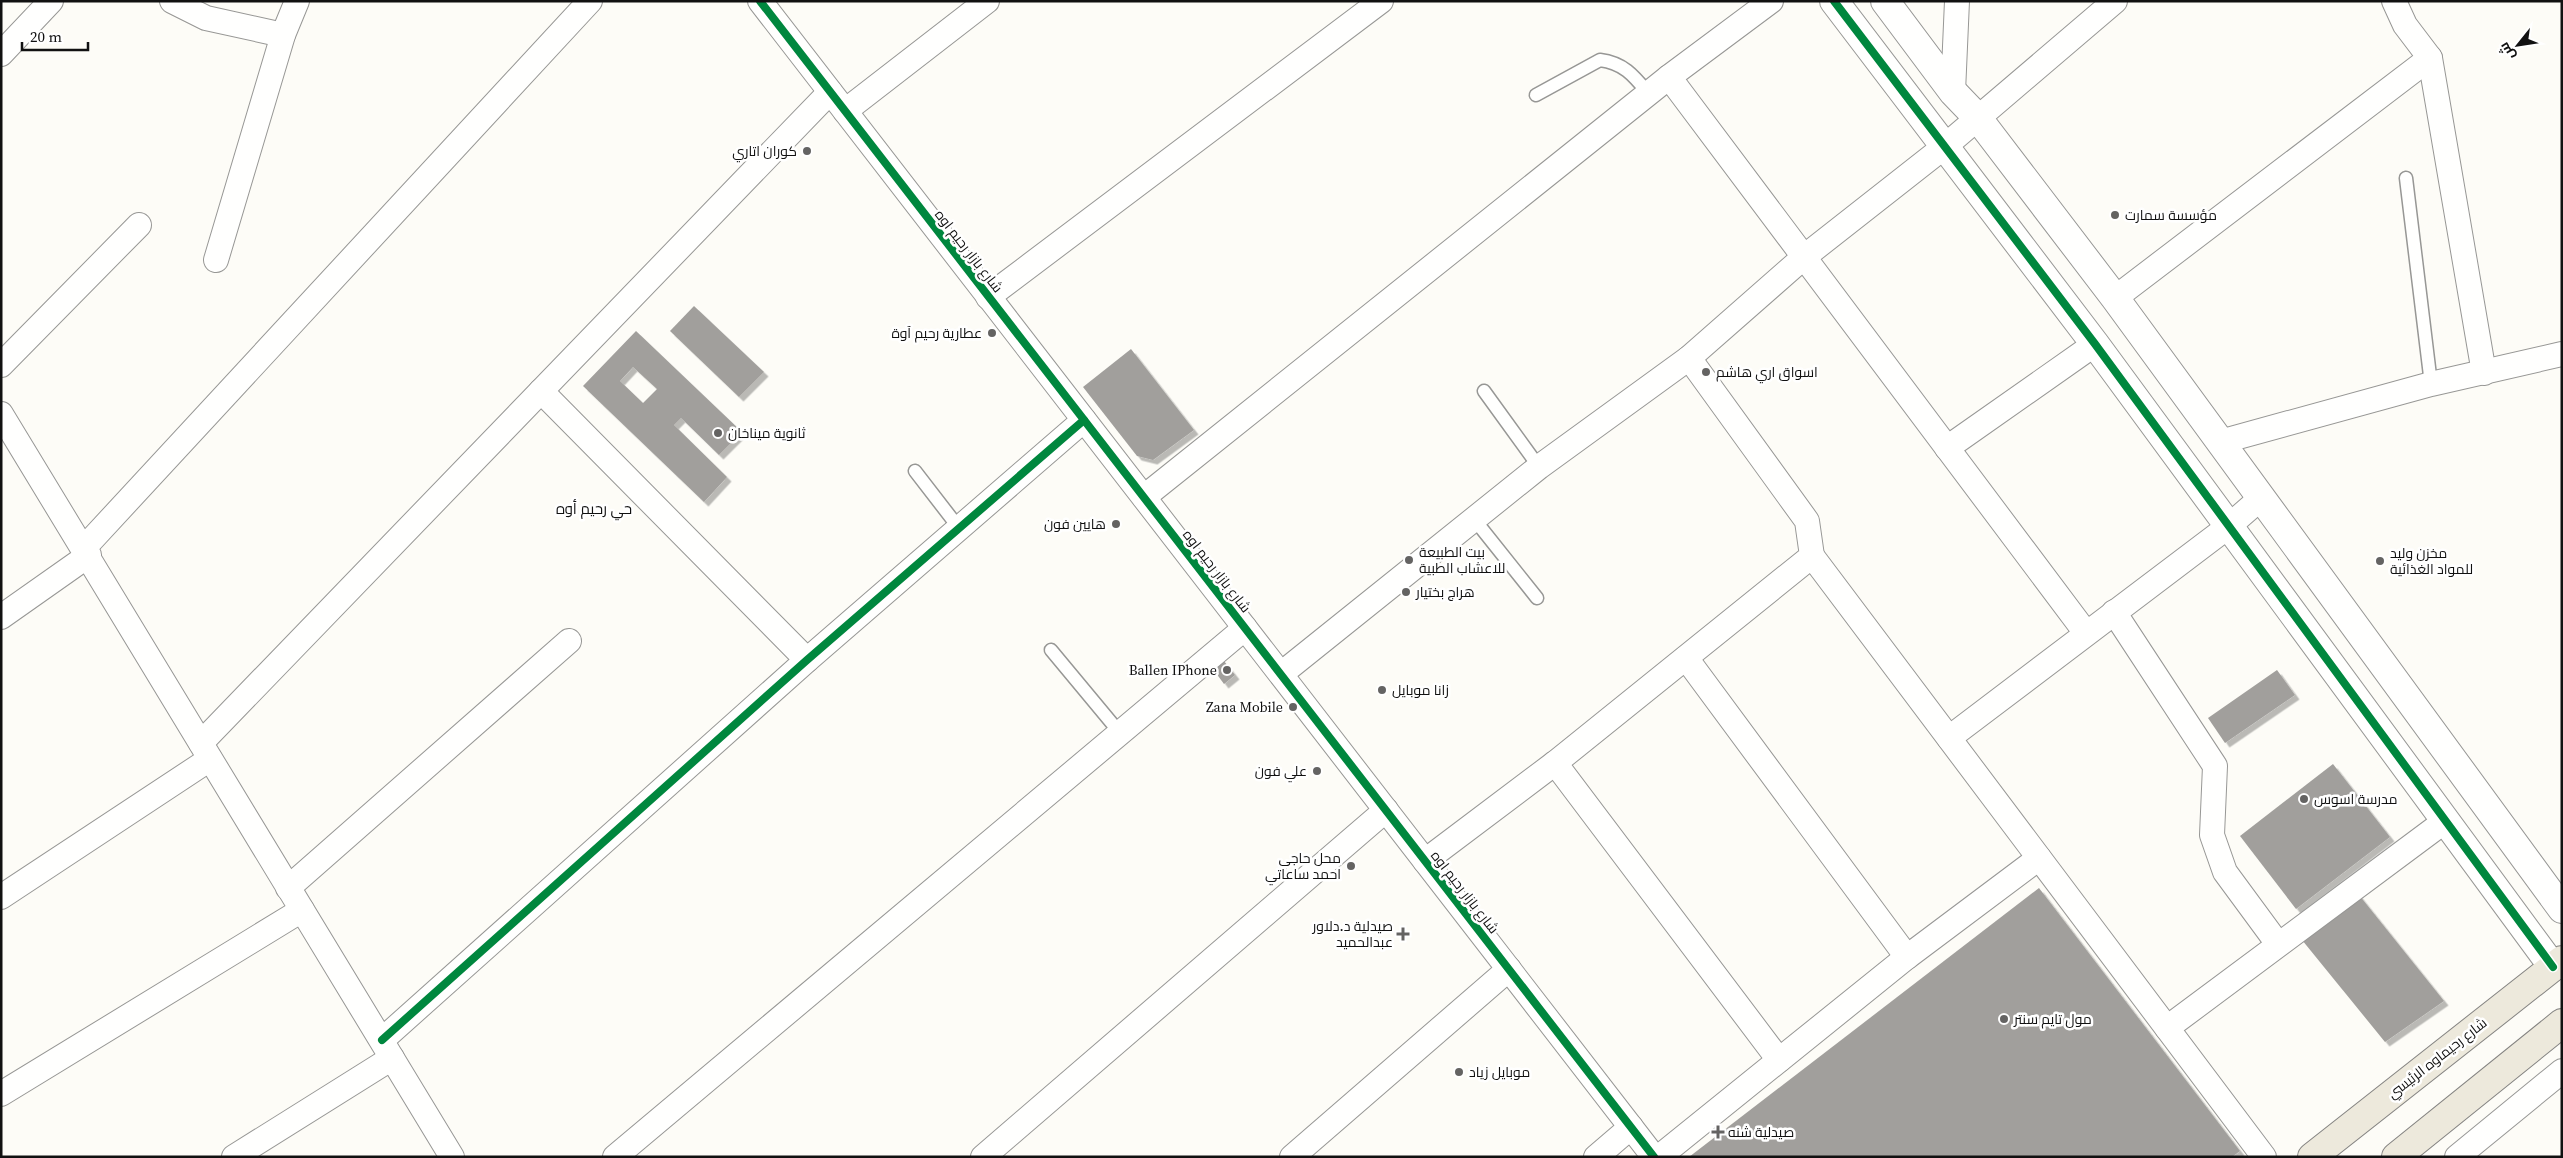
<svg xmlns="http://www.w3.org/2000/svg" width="2563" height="1158" viewBox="0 0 2563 1158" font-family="'Source Serif 4',Cairo,serif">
  <defs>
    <filter id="shadow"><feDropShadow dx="4.5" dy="4.5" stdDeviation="0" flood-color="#0004"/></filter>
  </defs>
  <rect width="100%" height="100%" fill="#fdfcf7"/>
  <g fill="#a19f9c" fill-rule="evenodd" filter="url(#shadow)">
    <path d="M694 306 764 372 739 397 670 331Z"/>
    <path d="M636 331 742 432 719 455 681 418 674 425 727 477 704 502 583 386ZM633 367 657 389 643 403 620 381Z"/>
    <path d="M1131 349 1194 430 1153 460 1137 456 1083 387Z"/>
    <path d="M1224 661 1235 675 1224 684 1213 669Z"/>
    <path d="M2277 670 2295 695 2225 743 2208 718Z"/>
    <path d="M2333 764 2390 837 2296 909 2240 836Z"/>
    <path d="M2039 888 2240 1151 2232 1157H1689Z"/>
    <path d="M2355 890 2444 1001 2385 1042 2298 935Z"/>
  </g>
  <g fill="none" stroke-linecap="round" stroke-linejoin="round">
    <defs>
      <g id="service">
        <path d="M1536 95 1600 60C1624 63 1634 76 1649 94"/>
        <path d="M2406 178 2431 384"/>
        <path d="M1484 391 1539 467"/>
        <path d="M915 471 959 528"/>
        <path d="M1474 519 1537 598"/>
        <path d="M1051 650 1120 733"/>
      </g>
      <g id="minor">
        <path d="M172 1 206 18 283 35"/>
        <path d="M760 1 1654 1157"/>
        <path d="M2394 1 2405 25 2430 58 2484 373"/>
        <path d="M1 54 51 1"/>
        <path d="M1669 77 2086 633"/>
        <path d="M1953 92 1957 1"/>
        <path d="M845 111 987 1"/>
        <path d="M216 260 283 35 297 1"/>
        <path d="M988 297 1381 1"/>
        <path d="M2115 298 2430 58"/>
        <path d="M1 365 139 225"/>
        <path d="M541 391 807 660"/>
        <path d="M1 414 452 1157"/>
        <path d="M2220 442 2431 384 2562 354"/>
        <path d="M1947 448 2095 344"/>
        <path d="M1144 497 1669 77 1771 1"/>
        <path d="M84 548 590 1"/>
        <path d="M1812 556 2264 1157"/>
        <path d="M2114 612 2215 766 2212 835 2225 872 2278 944"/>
        <path d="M1 617 89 555"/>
        <path d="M1686 658 1907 957"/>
        <path d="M1281 674 1539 467 1689 358 1804 257 1944 147 2115 1"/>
        <path d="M1949 738 2229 526 2261 498"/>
        <path d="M201 743 830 92"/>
        <path d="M1555 763 1779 1060"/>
        <path d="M1425 861 1555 763 1812 556 1807 521 1689 358"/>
        <path d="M288 888 569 641"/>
        <path d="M1 897 210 759"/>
        <path d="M2167 1028 2445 821"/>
        <path d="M382 1040 807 660 1084 420"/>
        <path d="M1 1094 302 910"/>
        <path d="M234 1157 392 1058"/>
        <path d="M615 1157 1245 628"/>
        <path d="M983 1157 1386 810"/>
        <path d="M1292 1157 1509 969"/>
        <path d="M1596 1157 1631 1127"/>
        <path d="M1659 1157 1907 957 2039 858"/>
        <path d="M2457 1157 2562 1071"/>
      </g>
      <g id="tertiary">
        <path d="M1834 1 2095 344 2553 967"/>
        <path d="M1885 1 1953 92 1977 117 2115 298 2562 909"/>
      </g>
      <g id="primary">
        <path d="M2312 1157 2562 960"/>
        <path d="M2396 1157 2562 1023"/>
      </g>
    </defs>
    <use href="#service" stroke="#979795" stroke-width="15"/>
    <use href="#minor" stroke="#979795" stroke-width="26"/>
    <use href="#tertiary" stroke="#979795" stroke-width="30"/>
    <use href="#primary" stroke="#858482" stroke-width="30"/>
    <use href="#service" stroke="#fffffe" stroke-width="12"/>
    <use href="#minor" stroke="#fffffe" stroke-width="24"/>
    <use href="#tertiary" stroke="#fffffe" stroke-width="28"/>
    <use href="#primary" stroke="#ede9dc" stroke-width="28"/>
    <defs>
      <g id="cycleway">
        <path d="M760 1 1654 1157"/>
        <path d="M1834 1 2095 344 2553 967"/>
        <path d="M382 1040 807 660 1084 420"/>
      </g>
    </defs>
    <use href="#cycleway" stroke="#fff" stroke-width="11"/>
    <use href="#cycleway" stroke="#00873e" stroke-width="8"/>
  </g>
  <g fill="#646362" stroke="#fff" stroke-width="2">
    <circle cx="807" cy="151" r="5"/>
    <circle cx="2115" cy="215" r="5"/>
    <circle cx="992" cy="333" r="5"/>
    <circle cx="1706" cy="372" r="5"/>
    <circle cx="718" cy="433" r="5"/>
    <circle cx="1116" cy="524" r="5"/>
    <circle cx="1409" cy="560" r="5"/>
    <circle cx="2380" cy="561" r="5"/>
    <circle cx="1406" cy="592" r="5"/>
    <circle cx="1227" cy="670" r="5"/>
    <circle cx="1382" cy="690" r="5"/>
    <circle cx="1293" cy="707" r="5"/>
    <circle cx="1317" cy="771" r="5"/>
    <circle cx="2304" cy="799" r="5"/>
    <circle cx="1351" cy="866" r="5"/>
    <path d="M1400.5 926.5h5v5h5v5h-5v5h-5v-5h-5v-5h5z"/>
    <circle cx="2004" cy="1019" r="5"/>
    <circle cx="1459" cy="1072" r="5"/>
    <path d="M1715.5 1124.5h5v5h5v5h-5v5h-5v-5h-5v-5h5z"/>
  </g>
  <g text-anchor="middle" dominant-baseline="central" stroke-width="5" stroke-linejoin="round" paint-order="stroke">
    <g font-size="14" fill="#111" stroke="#fff" text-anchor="start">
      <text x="797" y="151" text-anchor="end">كوران اتاري</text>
      <text x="2125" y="215">مؤسسة سمارت</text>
      <text x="982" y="333" text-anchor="end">عطارية رحيم آوة</text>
      <text x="1716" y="372">اسواق اري هاشم</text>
      <text x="728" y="433">ثانوية ميناخان</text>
      <text x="1106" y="524" text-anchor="end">هايين فون</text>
      <text x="1419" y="552">بيت الطبيعة<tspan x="1419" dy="16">للاعشاب الطبية</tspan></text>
      <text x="2390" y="553">مخزن وليد<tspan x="2390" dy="16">للمواد الغذائية</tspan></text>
      <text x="1416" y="592">هراج بختيار</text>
      <text x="1217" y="670" text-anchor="end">Ballen IPhone</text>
      <text x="1392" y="690">زانا موبايل</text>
      <text x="1283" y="707" text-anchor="end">Zana Mobile</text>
      <text x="1307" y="771" text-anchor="end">علي فون</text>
      <text x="2314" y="799">مدرسة اسوس</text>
      <text x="1341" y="858" text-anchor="end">محل حاجي<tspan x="1341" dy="16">احمد ساعاتي</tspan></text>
      <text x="1393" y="926" text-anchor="end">صيدلية د.دلاور<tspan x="1393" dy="16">عبدالحميد</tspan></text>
      <text x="2014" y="1019">مول تايم سنتر</text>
      <text x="1469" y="1072">موبايل زياد</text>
      <text x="1728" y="1132">صيدلية شنه</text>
    </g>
    <g font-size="14" fill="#111" stroke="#fff">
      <text transform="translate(969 251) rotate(52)">شارع بازار رحيم اوه</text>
      <text transform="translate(1217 571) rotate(52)">شارع بازار رحيم اوه</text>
      <text transform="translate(1465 892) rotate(52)">شارع بازار رحيم اوه</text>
      <text transform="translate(2437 1058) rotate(-38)">شارع رحيماوه الرئيسي</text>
    </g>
    <g font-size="15" fill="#111" stroke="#fff">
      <text x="594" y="508">حي رحيم أوه</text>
    </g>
  </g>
  <rect width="2563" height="1158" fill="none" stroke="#111111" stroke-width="5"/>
  <g transform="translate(2518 45) rotate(240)" stroke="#ffffff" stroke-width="4" paint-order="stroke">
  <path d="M0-4L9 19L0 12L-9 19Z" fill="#111111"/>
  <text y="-8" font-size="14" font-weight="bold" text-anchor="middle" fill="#111111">ش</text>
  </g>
  <path d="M22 42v8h66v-8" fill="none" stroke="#111111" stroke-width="2.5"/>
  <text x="30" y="42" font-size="15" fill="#111111" stroke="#ffffff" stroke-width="4" paint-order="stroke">20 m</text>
</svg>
